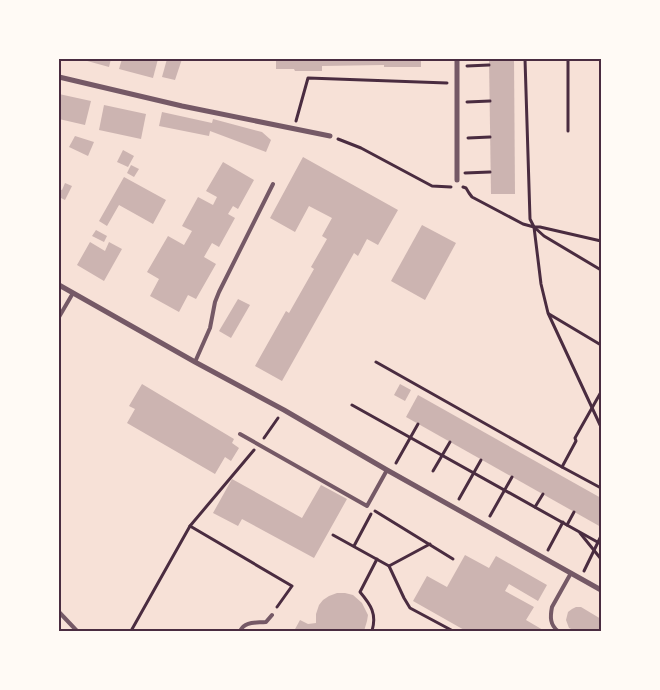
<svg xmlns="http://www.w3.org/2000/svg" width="660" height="690" viewBox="0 0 660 690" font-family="Merriweather,serif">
  <rect width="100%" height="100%" fill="#f7e1d7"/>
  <g fill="#ccb4b1">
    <path d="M80 59H111L109 67Z"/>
    <path d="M122 59H158L153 78 119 69Z"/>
    <path d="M167 59H182L175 80 162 77Z"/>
    <path d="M276 59H421V67H384V65L322 66V71H295L294 69H276Z"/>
    <path d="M489 59H514L515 194H491Z"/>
    <path d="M59 94 91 101 85 125 59 119Z"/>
    <path d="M104 105 146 114 141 139 99 130Z"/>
    <path d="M162 112 212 123 213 119 262 132 271 140 266 152 210 131 209 136 159 126Z"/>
    <path d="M75 136 94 142 88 156 69 147Z"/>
    <path d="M123 150 134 156 128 167 117 162Z"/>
    <path d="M303 157 398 210 378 245 367 239 358 256 354 253 282 381 255 366 286 311 289 313 314 269 311 267 327 239 322 236 332 218 309 206 295 232 270 218Z"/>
    <path d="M223 162 254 180 238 209 233 206 228 214 235 218 219 247 212 243 204 257 216 264 196 299 188 295 179 312 150 296 159 279 147 272 168 236 184 245 192 231 182 226 198 197 213 205 217 197 206 191Z"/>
    <path d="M131 165 139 169 134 177 127 173Z"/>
    <path d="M124 177 166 200 153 224 119 205 107 226 99 221Z"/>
    <path d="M65 183 72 186 65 200 59 197V189L62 190Z"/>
    <path d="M422 225 456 243 425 300 391 281Z"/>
    <path d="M96 230 107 236 104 242 92 236Z"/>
    <path d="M90 242 105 251 109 242 122 249 104 281 77 265Z"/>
    <path d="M238 299 250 305 231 338 219 331Z"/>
    <path d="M142 384 234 439 232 443 239 448 231 461 225 457 215 474 127 423 135 409 129 406Z"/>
    <path d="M400 384 411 390 405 401 394 395Z"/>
    <path d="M418 395 601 498V527L406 417Z"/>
    <path d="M232 479 302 518 321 485 347 499 314 558 242 519 238 526 213 513Z"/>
    <path d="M465 555 489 568 496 556 547 585 538 601 509 584 505 591 534 607 526 620 543 630 542 631H466L413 601 427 576 447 587Z"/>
    <path d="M337 593H345L353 595 362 603 368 615 367 621 364 631H294L300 620 308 624 316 623V614L319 605 323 600 329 596Z"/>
    <path d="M576 607H581L601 619V631H576L569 628 566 620 568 612 572 609Z"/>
  </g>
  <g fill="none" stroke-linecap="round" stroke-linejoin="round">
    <g stroke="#4a2c40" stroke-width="3">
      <path d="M525 59 530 219 534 227 541 284 548 313 601 427"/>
      <path d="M568 59V131"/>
      <path d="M467 66 489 65"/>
      <path d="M467 102 490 101"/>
      <path d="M296 121 308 78 447 83"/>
      <path d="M468 138 490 137"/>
      <path d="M338 139 361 148 432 186 451 187"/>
      <path d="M465 173 490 172"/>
      <path d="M463 187 466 188 469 193 472 197 523 224 534 227 544 236 601 270"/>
      <path d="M535 227H540L601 241"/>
      <path d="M549 314 601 345"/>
      <path d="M376 362 562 467"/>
      <path d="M601 392 575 438 576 441 562 467 601 488"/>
      <path d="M352 405 601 544"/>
      <path d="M264 438 278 418"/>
      <path d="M396 463 418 424"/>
      <path d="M433 471 450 442"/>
      <path d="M459 499 481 460"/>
      <path d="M535 507 543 494"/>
      <path d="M375 511 453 559"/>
      <path d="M490 516 512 477"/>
      <path d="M567 525 574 512"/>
      <path d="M190 526 292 586 277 607"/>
      <path d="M580 533 601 559"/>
      <path d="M333 535 389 566"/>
      <path d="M430 544 389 566 404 598 410 608 453 631"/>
      <path d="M354 546 371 514"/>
      <path d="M548 550 563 522"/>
      <path d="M584 571 601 536"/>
      <path d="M131 631 190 526 254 450"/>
      <path d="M372 631C377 614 371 605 360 592L377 559"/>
    </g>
    <g stroke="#755966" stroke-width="4">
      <path d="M59 317 73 293"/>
      <path d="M195 362 210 328 215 302 219 292 273 184"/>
      <path d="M240 434 367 506 387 470"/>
      <path d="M59 612 77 631"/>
      <path d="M240 631C245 621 255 623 266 622L272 615"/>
      <path d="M558 631C550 625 550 617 552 607L571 573"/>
    </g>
    <g stroke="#755966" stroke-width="5">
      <path d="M457 59V180"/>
      <path d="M59 77 182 106 330 136"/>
      <path d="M59 285 195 362 284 410 387 470 601 590"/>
    </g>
  </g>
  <rect width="660" height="690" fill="none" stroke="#fffaf5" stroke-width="120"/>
  <rect x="60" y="60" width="540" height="570" fill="none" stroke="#4a2c40" stroke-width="2"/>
</svg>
